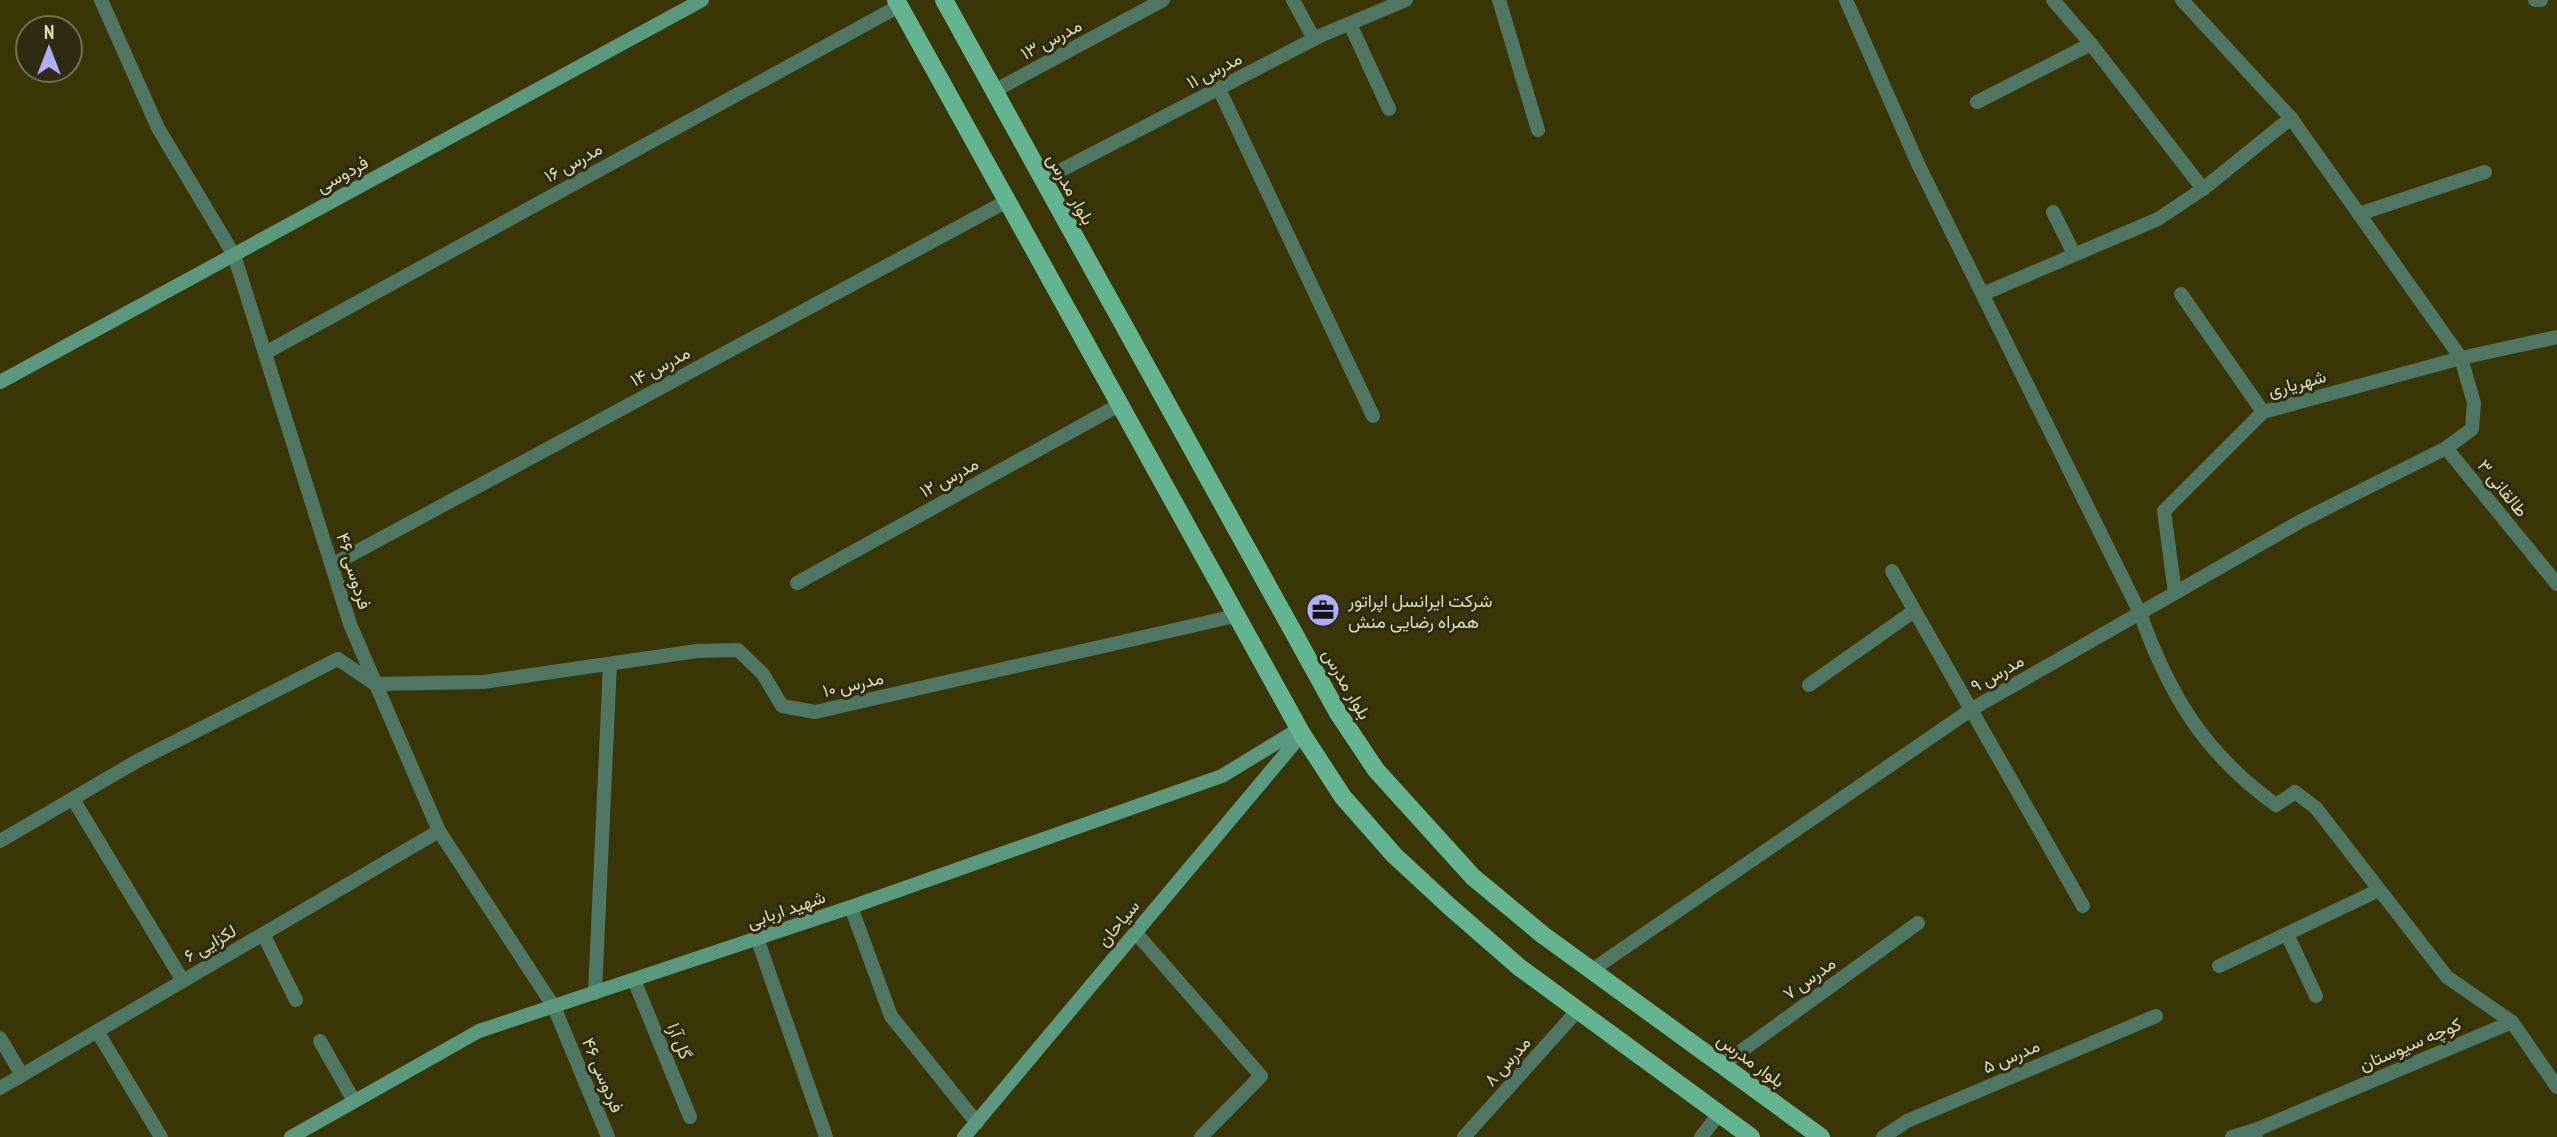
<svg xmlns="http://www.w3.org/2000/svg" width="2557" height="1137" viewBox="0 0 2557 1137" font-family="'PT Sans Narrow',Vazirmatn,sans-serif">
  <rect width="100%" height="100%" fill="#393505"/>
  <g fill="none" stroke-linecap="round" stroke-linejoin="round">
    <g stroke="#4f7563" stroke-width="14">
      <path d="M101 0 158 128 234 255 350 624 439 831 554 1007 608 1137"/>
      <path d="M1293 0 1314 39"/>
      <path d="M1499 0 1538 130"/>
      <path d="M1846 0 1918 164 2140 613C2169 695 2204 753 2276 805L2295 792 2316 808 2447 977 2512 1022"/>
      <path d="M2053 0 2091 44 2203 189"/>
      <path d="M2535 0H2541"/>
      <path d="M1350 24 1389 109"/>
      <path d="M1219 89 1373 416"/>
      <path d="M994 91 1163 0"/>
      <path d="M1977 102 2091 44"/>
      <path d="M1042 180 1322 35 1406 0"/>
      <path d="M2053 212 2074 254"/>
      <path d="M2359 214 2485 172"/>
      <path d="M1983 294 2158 219 2203 189 2291 118"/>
      <path d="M2181 294 2263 412"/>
      <path d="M265 353 899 6"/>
      <path d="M2446 448 2557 584"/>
      <path d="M332 565 1007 201"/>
      <path d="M1892 571 2083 906"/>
      <path d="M797 583 1119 405"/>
      <path d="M2175 593 2164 511 2263 412 2461 358 2557 337"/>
      <path d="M1809 685 1914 611"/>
      <path d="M73 799 183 981"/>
      <path d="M0 841 139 760 338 659 375 684 483 682 697 651 738 650 763 674 782 706 815 712 1235 616"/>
      <path d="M851 907 891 1016 977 1123"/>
      <path d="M1136 933 1261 1076 1201 1137"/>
      <path d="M263 934 296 1000"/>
      <path d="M2287 934 2316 996"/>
      <path d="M757 938 826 1137"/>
      <path d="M2219 966 2379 890"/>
      <path d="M1592 970 1972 709 2301 521 2446 448 2472 429 2474 403 2461 358 2291 118 2182 0"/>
      <path d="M634 980 690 1117"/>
      <path d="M595 993 610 664"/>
      <path d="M97 1031 161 1137"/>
      <path d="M0 1038 22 1075"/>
      <path d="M320 1041 354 1101"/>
      <path d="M1722 1065 1918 923"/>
      <path d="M0 1088 439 831"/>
      <path d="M1464 1137 1578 1010"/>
      <path d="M1701 1137 1719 1114"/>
      <path d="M1883 1137 1907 1121 2156 1016"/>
      <path d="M2232 1137 2258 1129"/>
      <path d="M2255 1137 2258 1129 2512 1022 2557 1087"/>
    </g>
    <g stroke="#5b997e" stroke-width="14">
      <path d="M0 382 702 0"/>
      <path d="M291 1137 479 1031 851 907 1222 776 1299 729"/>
      <path d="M964 1137 1302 734"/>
    </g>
    <g stroke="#63b591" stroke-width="18">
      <path d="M896 0 1302 734 1343 797 1394 855 1449 906 1519 967 1751 1137"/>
      <path d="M944 0 1338 713 1376 770 1473 877 1543 935 1821 1137"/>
    </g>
  </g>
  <defs>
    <symbol id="office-disc" viewBox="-11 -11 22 22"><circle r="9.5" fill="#aeaefa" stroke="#2d2b10"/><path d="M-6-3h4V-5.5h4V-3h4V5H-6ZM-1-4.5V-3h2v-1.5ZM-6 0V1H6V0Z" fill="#111"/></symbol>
  </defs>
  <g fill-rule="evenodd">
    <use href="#office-disc" x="1304" y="591" width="38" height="38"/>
  </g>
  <g text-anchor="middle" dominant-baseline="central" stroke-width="6" stroke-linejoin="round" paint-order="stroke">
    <g font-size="18" fill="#dedbb3" stroke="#2d2b10">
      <text transform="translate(1051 39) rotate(-28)">مدرس ۱۳</text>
      <text transform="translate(1214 70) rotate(-27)">مدرس ۱۱</text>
      <text transform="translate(573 162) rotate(-29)">مدرس ۱۶</text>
      <text transform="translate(342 174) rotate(-29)">فردوسی</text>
      <text transform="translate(1071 189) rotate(61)">بلوار مدرس</text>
      <text transform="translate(660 366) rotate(-28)">مدرس ۱۴</text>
      <text transform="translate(2297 383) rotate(-15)">شهریاری</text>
      <text transform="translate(949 477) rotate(-29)">مدرس ۱۲</text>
      <text transform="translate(2503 488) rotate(51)">طالقانی ۳</text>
      <text transform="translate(354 571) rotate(73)">فردوسی ۴۶</text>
      <text transform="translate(1997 673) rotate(-30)">مدرس ۹</text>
      <text transform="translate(853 684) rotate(-13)">مدرس ۱۰</text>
      <text transform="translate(1347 684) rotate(60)">بلوار مدرس</text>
      <text transform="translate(786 909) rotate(-19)">شهید اربابی</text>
      <text transform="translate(1118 923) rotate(-50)">سیاحان</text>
      <text transform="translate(210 943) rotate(-30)">لکزایی ۶</text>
      <text transform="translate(1809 978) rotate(-36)">مدرس ۷</text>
      <text transform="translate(680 1041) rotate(68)">گل آرا</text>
      <text transform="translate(2410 1044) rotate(-23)">کوچه سیوستان</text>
      <text transform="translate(2011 1056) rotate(-23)">مدرس ۵</text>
      <text transform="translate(1751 1060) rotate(36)">بلوار مدرس</text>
      <text transform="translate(1507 1061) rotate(-48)">مدرس ۸</text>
      <text transform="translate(603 1075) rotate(67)">فردوسی ۴۶</text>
    </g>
    <g font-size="18" fill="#dedbb3" stroke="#2d2b10" text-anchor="start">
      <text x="1348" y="600">شرکت ایرانسل اپراتور<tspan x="1348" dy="21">همراه رضایی منش</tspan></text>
    </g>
  </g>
  <g transform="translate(49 49)"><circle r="33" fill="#2d2b10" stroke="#747151" stroke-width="2"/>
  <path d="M0-5L12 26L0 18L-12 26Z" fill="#aeaefa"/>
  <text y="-10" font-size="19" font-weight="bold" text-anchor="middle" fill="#dedbb3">N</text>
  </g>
</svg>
